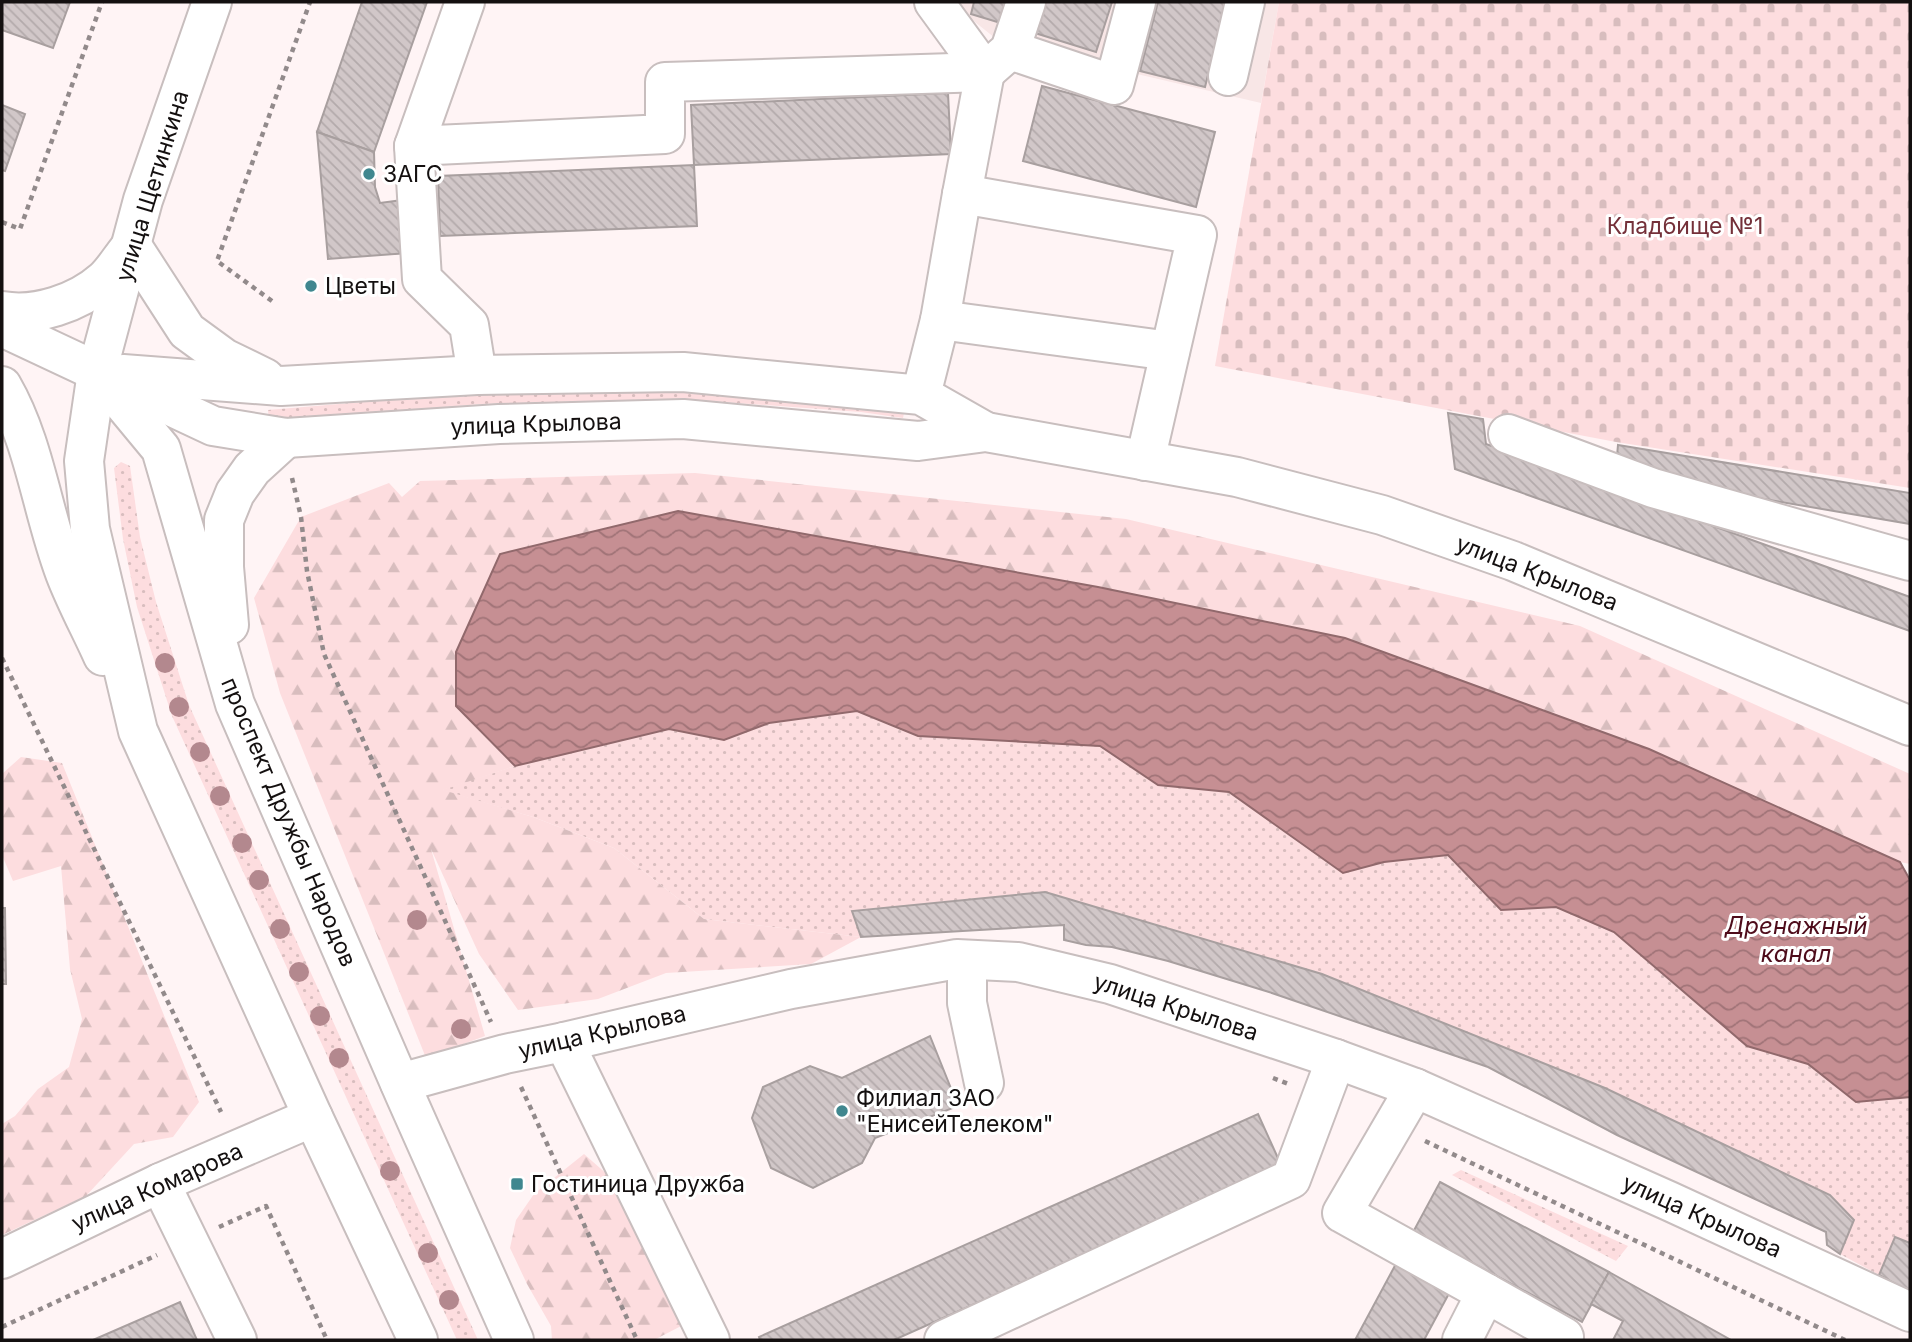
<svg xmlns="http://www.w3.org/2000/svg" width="1912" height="1342" viewBox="0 0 1912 1342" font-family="Inter,sans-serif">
  <defs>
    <pattern id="grass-dots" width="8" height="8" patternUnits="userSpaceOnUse" patternTransform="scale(1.75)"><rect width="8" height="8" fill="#fddddf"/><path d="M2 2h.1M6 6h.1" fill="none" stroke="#d8bdbe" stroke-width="1.8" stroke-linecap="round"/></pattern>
    <pattern id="forest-firs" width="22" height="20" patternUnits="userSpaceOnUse" patternTransform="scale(1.75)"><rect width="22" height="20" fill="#fddddf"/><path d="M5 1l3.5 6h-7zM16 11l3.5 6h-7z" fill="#d8bdbe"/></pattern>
    <pattern id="cemetery-stones" width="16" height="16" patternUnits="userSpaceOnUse" patternTransform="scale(1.75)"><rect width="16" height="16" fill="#fddddf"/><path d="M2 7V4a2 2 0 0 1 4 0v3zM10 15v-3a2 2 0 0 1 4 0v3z" fill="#d8bdbe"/></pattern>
    <pattern id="water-waves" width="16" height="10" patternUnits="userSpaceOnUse" patternTransform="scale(1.75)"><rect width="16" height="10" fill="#c68f93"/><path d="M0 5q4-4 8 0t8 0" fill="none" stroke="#a07377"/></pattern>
    <pattern id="building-back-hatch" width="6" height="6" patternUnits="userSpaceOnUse" patternTransform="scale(1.75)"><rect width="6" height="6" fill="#d1c7c8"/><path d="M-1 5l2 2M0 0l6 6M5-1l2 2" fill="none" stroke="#b3aaab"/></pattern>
  </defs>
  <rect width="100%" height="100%" fill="#fff4f5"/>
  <path fill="#f8e6e6" d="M950 2H1279L1261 103 1000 42Z"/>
  <g fill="url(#grass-dots)">
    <path d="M681 387 905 408 903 418 861 412 681 399 482 404 269 421 268 410 481 392Z"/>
    <path d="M121 462 130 466 140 537 156 602 189 705 478 1340H457L172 716 137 607 123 539 114 468Z"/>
    <path d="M857 711 918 736 1100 746 1158 785 1229 792 1343 872 1384 862 1448 855 1501 909 1556 907 1614 932 1748 1046 1808 1064 1856 1102 1910 1097V1243L1895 1237 1879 1275 1840 1254 1854 1220 1830 1195 1605 1088 1322 974 1045 892 853 911 861 937 704 919 614 848 533 817 441 790 515 766 669 729 724 740 769 723Z"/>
    <path d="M1461 1170 1628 1246 1616 1261 1452 1175Z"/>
  </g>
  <g fill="url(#forest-firs)">
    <path d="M695 473 1126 519 1580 626 1910 774V864L1900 862 1345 638 456 705 515 766 443 790 533 817 614 848 704 919 861 937 811 964 666 973 598 999 518 1010 479 954 431 849 485 1036 426 1058 280 693 254 598 301 517 389 483 402 497 420 481Z"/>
    <path d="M21 757 62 763 199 1102 173 1137 134 1144 86 1196 2 1235V1124L15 1116 38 1089 69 1067 82 1019 70 969 61 866 13 881 2 855V774Z"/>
    <path d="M584 1154 633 1197 687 1323 654 1340H552L551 1326 527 1284 510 1248 516 1220 534 1194Z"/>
  </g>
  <path fill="url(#cemetery-stones)" d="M1279 2H1910V488L1616 442 1215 366Z"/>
  <path fill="url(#water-waves)" stroke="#91696c" stroke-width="2" d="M678 511 1098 587 1345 638 1649 749 1900 862 1910 880V1097L1856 1102 1808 1064 1747 1046 1614 932 1556 907 1501 910 1448 855 1384 862 1343 873 1229 792 1158 785 1100 746 918 736 857 711 769 723 724 740 669 729 515 766 456 706V652L500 554Z"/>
  <g fill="url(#building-back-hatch)" stroke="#a89f9f" stroke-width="2">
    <path d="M2 2H70L53 48 2 30Z"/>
    <path d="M362 2H427L374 152 317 132Z"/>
    <path d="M974 2H1011L1004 24 971 14Z"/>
    <path d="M1044 2H1112L1096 52 1035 33Z"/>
    <path d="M1158 2H1226L1205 87 1140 71Z"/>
    <path d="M1042 86 1215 132 1196 207 1023 161Z"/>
    <path d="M948 93 951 154 694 165 691 105Z"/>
    <path d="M2 105 25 114 5 171 2 170Z"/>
    <path d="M317 132 374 152 375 187 380 203 403 200 408 253 328 259Z"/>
    <path d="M694 165 697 226 440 236 438 176Z"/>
    <path d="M1448 413 1483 419 1486 444 1910 597V631L1455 469Z"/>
    <path d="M1618 445 1910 493V524L1652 480 1616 467Z"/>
    <path d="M1045 892 1322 974 1605 1088 1830 1195 1854 1220 1840 1254 1827 1245 1826 1232 1617 1135 1488 1067 1269 992 1168 961 1112 947 1086 945 1064 940V925L861 937 852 911Z"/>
    <path d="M2 908H5L6 984H2Z"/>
    <path d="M930 1036 958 1106 875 1138 862 1163 813 1188 771 1168 752 1118 763 1087 810 1066 842 1078Z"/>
    <path d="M1258 1114 1282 1167 894 1340H760L759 1337Z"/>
    <path d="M1440 1182 1609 1272 1582 1322 1467 1260 1424 1340H1355Z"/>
    <path d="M1895 1237 1910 1243V1292L1879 1275Z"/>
    <path d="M1609 1272 1731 1340H1613L1623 1321 1591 1304Z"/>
    <path d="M180 1302 197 1340H93Z"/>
  </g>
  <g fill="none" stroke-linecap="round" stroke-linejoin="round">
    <defs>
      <g id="minor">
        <path d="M465 2 414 146 665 134V82L985 72 1010 50 1026 2"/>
        <path d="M1010 50 1114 85 1136 2"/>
        <path d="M1228 76 1245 2"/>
        <path d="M414 146 422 279 469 325 477 375"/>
        <path d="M962 194 1197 235 1145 461"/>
        <path d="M940 320 1170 351"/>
        <path d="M921 395 940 320 962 194 985 72 934 2"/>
        <path d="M1508 434 1653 488 1910 561"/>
        <path d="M967 960V1003L984 1083"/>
        <path d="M564 1042 710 1340"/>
        <path d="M400 1083 505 1054 564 1042 791 989 957 959 1018 962 1110 984 1336 1059 1415 1088 1669 1201 1910 1312"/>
        <path d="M1415 1088 1342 1213 1486 1293 1462 1340"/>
        <path d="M160 1183 237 1340"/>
        <path d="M2 1259 160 1183 313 1117"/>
        <path d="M1486 1293 1564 1337"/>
        <path d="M944 1340 1291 1179 1336 1059"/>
      </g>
      <g id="major">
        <path d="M212 2 143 200 97 372 84 461 90 529 138 731 313 1117 418 1340"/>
        <path d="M132 246 187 331 224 358 265 378"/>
        <path d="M2 311C36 317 78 303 104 280 113 272 120 260 128 250"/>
        <path d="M2 327 213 426 286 438 499 424 683 419 918 441 986 432 1237 477 1382 515 1513 561 1910 726"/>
        <path d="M123 374 281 386 477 375 683 372 921 395 986 432"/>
        <path d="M103 379 161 449 235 704 405 1095 514 1340"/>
        <path d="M2 386C35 443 42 512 65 573 76 602 91 629 103 656"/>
        <path d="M229 625 224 567V520L235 493 252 469 286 438"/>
      </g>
    </defs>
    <use href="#minor" stroke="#c8bebe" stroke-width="42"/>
    <use href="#major" stroke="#c8bebe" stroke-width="42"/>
    <g stroke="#928a8b" stroke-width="4.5" stroke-dasharray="5 5" stroke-linecap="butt">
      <path d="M2 222 20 229 102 2"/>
      <path d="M272 301 217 261 310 2"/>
      <path d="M292 478 301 517 307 571 324 654 491 1022"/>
      <path d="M2 658 221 1112"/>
      <path d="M1273 1078 1291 1085"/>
      <path d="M521 1087 637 1340"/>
      <path d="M1425 1141 1845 1340"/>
      <path d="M219 1227 266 1206 327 1340"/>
      <path d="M2 1327 157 1255"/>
    </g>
    <use href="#minor" stroke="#fff" stroke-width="38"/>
    <use href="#major" stroke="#fff" stroke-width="38"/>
  </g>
  <g fill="#b3888e">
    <circle cx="165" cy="663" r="10"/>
    <circle cx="179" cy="707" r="10"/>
    <circle cx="200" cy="752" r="10"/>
    <circle cx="220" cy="796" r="10"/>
    <circle cx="242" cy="843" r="10"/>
    <circle cx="259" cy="880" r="10"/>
    <circle cx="417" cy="920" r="10"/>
    <circle cx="280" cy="929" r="10"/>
    <circle cx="299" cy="972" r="10"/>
    <circle cx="320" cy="1016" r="10"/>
    <circle cx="461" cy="1029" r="10"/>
    <circle cx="339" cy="1058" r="10"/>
    <circle cx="390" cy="1171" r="10"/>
    <circle cx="428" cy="1253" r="10"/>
    <circle cx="449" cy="1300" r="10"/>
  </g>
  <g fill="#40878f" stroke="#fff" stroke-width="2.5">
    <circle cx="369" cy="174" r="7"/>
    <circle cx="311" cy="286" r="7"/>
    <circle cx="842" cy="1111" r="7"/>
    <rect x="510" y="1177" width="14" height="14" rx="3.5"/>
  </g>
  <g text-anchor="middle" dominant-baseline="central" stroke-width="6" stroke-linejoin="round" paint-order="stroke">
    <g font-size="23" fill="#141010" stroke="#fff" text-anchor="start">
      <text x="383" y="174">ЗАГС</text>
      <text x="325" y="286">Цветы</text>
      <text x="856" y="1098">Филиал ЗАО<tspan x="856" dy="26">"ЕнисейТелеком"</tspan></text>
      <text x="531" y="1184">Гостиница Дружба</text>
    </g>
    <g font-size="23" fill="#141010" stroke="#fff">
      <text transform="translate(152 186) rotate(-73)">улица Щетинкина</text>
      <text transform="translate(536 424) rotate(-2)">улица Крылова</text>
      <text transform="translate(1537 573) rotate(21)">улица Крылова</text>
      <text transform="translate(289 822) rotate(67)">проспект Дружбы Народов</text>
      <text transform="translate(1176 1007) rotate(18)">улица Крылова</text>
      <text transform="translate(602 1032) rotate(-13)">улица Крылова</text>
      <text transform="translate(157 1187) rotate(-24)">улица Комарова</text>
      <text transform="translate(1702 1216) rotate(24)">улица Крылова</text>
    </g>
    <g font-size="23" fill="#743039" stroke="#fff">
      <text x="1685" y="226">Кладбище №1</text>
    </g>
    <g font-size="24" font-style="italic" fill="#4e0c1b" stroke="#fff">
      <text x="1796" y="925">Дренажный<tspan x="1796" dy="28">канал</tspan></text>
    </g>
  </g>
  <rect width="1912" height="1342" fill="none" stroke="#141010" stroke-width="7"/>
</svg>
